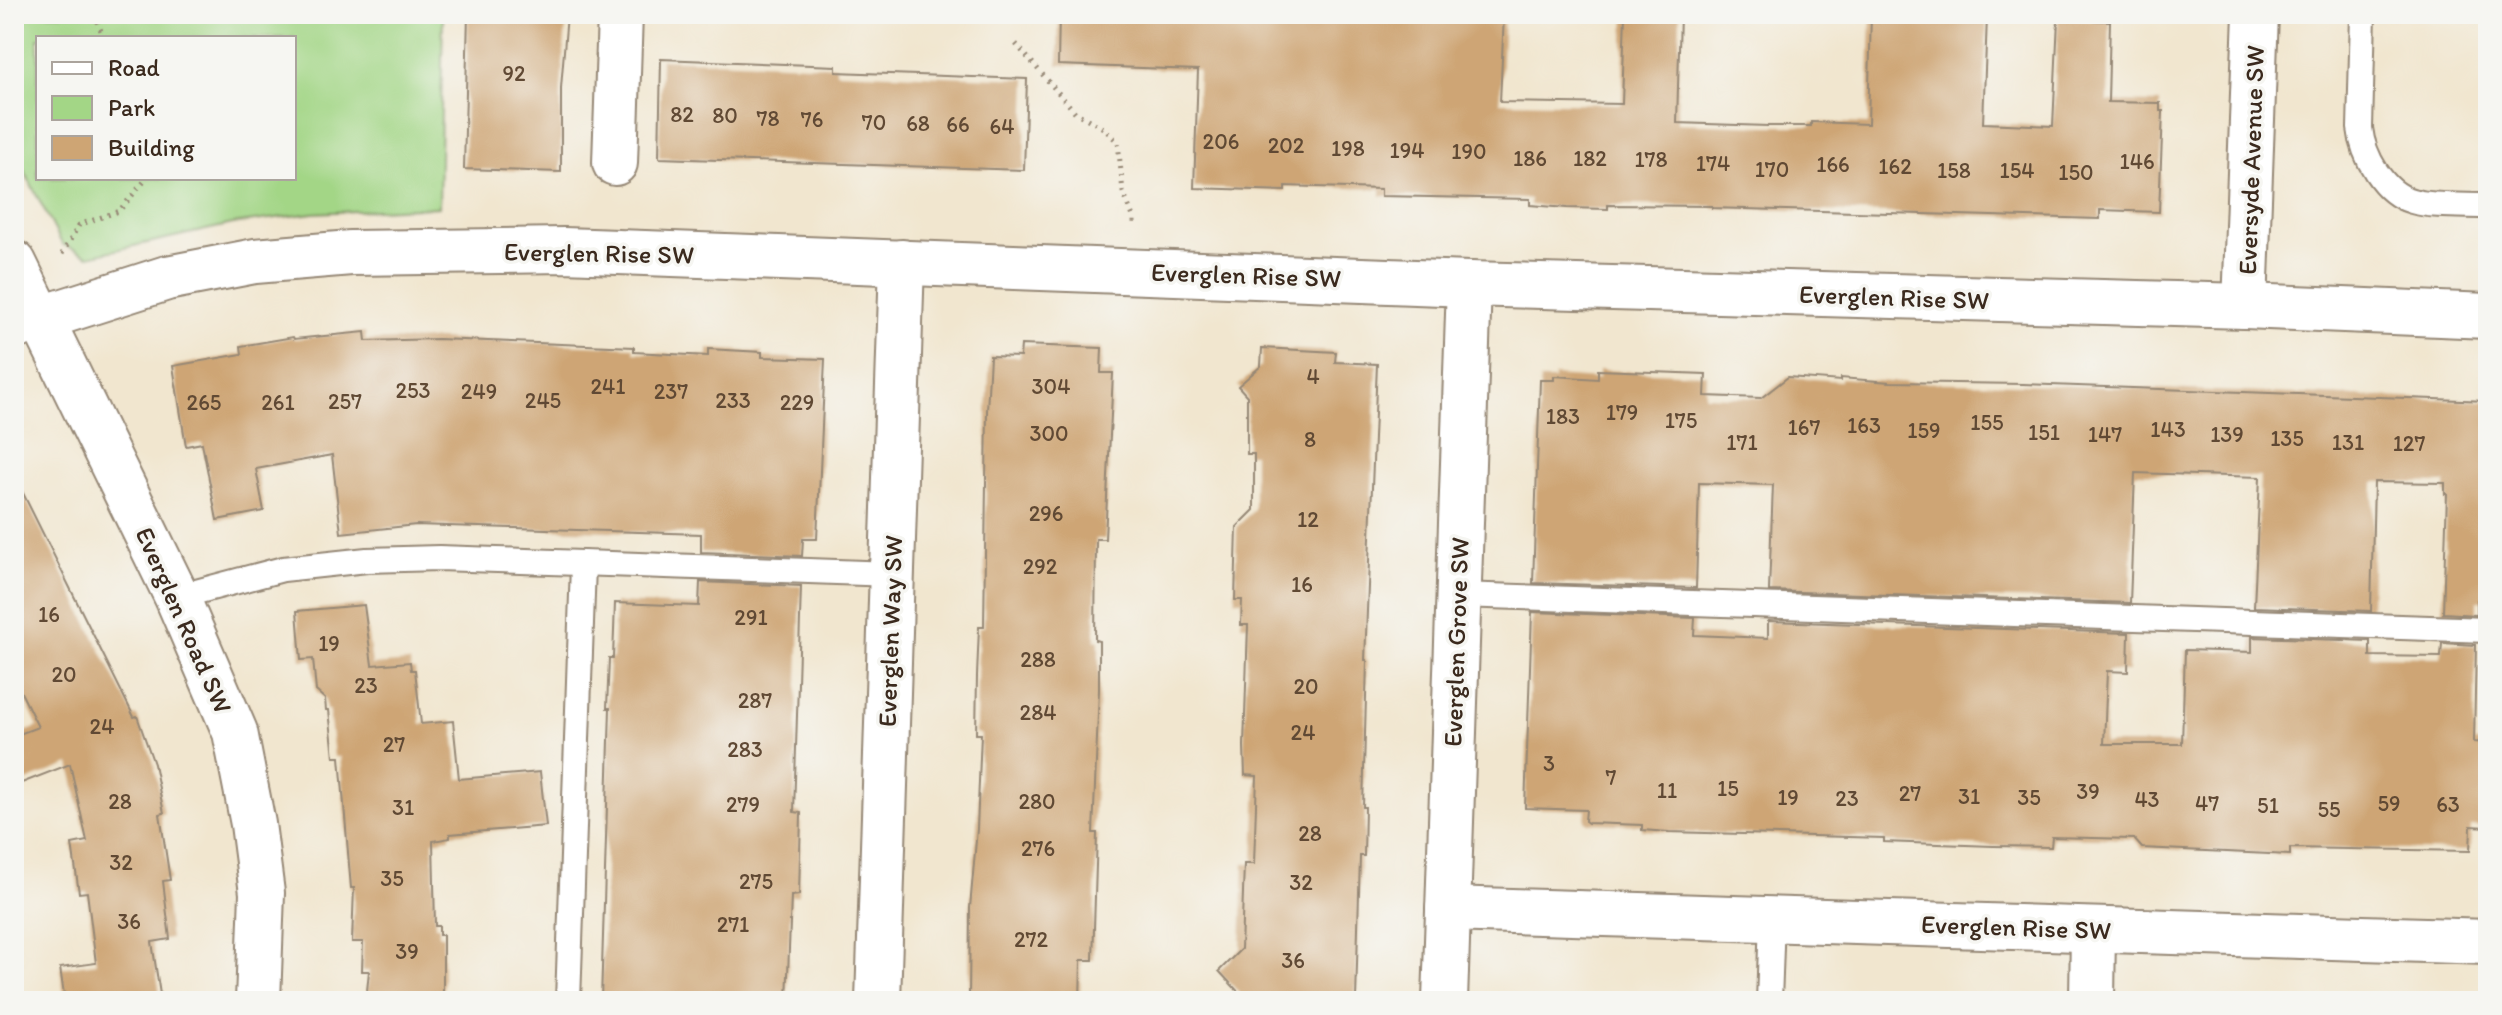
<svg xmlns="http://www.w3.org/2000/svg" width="2502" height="1015" viewBox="0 0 2502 1015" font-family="Itim,sans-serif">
  <rect width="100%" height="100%" fill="#f6f6f2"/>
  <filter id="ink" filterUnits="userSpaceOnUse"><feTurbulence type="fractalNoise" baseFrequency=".0125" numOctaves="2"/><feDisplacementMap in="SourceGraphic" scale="16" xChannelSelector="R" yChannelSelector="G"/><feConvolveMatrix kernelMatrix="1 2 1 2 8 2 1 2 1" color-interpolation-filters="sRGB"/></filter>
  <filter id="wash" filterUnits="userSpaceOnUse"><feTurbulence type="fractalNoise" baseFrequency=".006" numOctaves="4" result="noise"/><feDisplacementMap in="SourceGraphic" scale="32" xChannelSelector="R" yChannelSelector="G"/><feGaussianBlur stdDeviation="1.8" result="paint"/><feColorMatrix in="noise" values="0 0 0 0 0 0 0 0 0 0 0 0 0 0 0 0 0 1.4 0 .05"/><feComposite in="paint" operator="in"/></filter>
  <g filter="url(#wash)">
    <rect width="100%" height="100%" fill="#f1e6cf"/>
    <path fill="#a3d686" stroke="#6f8052" stroke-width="2" fill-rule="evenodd" d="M14 14H443L439 207 313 213 233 224 89 256 62 244 14 151ZM38 38H294V178H38Z"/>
    <g id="blocks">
      <g fill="#cea574">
        <path d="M468 14H567L561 88V172L464 169Z"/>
        <path d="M1059 14H1504L1500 102 1622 104 1625 14H1680L1677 123 1768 126H1811V122L1868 124 1871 14 1987 17 1983 123 2053 126 2058 19 2110 21 2108 102 2160 103V111H2163L2159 212 2100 210V219L1712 208V206L1608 205V209L1567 208 1530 205V199L1381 196V189L1285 186V191L1194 188 1198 70 1058 65Z"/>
        <path d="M661 59 836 66V72L1027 79 1024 170 659 158Z"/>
        <path d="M365 332 366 341 438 339 586 345 634 347V352L708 356V349L762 352V357L825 359 817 539H803L802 556 701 552V534L416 525 341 533 332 455 256 469 264 511 217 520 202 443 186 446 173 366 242 354 241 346 293 337 294 339Z"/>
        <path d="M1021 345 1102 348 1101 373H1113L1105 539H1096L1095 640 1099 641V690L1093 833H1097L1093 960H1081L1080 1001H969L970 908 977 829 981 734H976L977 676 979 627H984L987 411 990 356 1020 357Z"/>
        <path d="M1262 348 1336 352 1335 362 1377 364 1365 660H1367L1363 807H1365L1364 856H1360L1356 1000 1243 997 1219 971 1241 949 1244 864H1254L1257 776 1245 775 1244 746 1248 625H1241L1242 600H1235L1237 527 1254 510V454H1247V396L1238 386 1261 366Z"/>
        <path d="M1598 370 1706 374 1705 396 1761 398 1788 377 1841 381V378L1890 382 2023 384 2488 401V601L2477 600V615L2443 613 2447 494H2445V483L2374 482 2371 611 2254 607 2260 477 2135 473 2130 603 1769 591 1773 485 1699 483 1696 588 1533 583 1540 380H1554V376L1598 379Z"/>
        <path d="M14 475 134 717 137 716 154 764 164 813 160 814 170 880 163 881 170 939 152 942 161 1001H65L60 968 96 963 87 892 79 893 72 844 87 841 70 764 14 786V736L38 727 14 678Z"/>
        <path d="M700 582 801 586 794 812 801 813 799 895 791 896 787 1001H601L610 708H607L609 658H613L615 603 699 606Z"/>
        <path d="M364 605 372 665 410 662 411 670H415L421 724 453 721 459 779 540 772 546 826 450 834V838L433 841 435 926H439V935H443V1001H366L369 971H362L363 942H352L354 888H351L340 757H334L329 710H326L325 699 316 691 313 659 301 660 297 611Z"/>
        <path d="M1532 612 1695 618 1694 635 1768 638V621L2129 633 2128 672 2107 671 2104 744H2182L2185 650 2252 652V637L2370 641V656L2441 657 2442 643 2476 645 2474 742 2488 743V827L2471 826 2470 851 2290 848V855L2142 848 2134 839 2052 837 2051 847 1993 846 1884 842V838L1669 832 1642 830V825L1588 823 1585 821 1586 810 1525 808Z"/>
      </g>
    </g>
  </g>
  <g filter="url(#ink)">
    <use href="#blocks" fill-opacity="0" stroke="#968876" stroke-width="2"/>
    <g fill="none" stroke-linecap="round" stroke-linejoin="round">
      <defs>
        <g id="lane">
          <path d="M2363 14 2360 128C2363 156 2383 193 2412 201 2431 207 2468 205 2488 206"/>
          <path d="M1458 595 2488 630"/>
          <path d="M177 597 283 569 367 560 439 558 892 574"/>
          <path d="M568 1001 583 565"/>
          <path d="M1769 1001 1772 919"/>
        </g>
        <g id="street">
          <path d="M615 163 620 14"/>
          <path d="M14 263 177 597 235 732 253 824 262 893 258 1001"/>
          <path d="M2245 306 2256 14"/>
          <path d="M14 327 167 278 255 261 351 253 564 250 1469 284 2245 306 2488 316"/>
          <path d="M1448 909 2488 942"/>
          <path d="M878 1001 902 262"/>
          <path d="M1445 1001 1469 284"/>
          <path d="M2092 1001 2093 930"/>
        </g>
      </defs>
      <use href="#lane" stroke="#968876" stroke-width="28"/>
      <use href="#street" stroke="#968876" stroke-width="48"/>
      <g stroke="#968876" stroke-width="5" stroke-dasharray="2 6" stroke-linecap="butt">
        <path d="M94 14 104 38"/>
        <path d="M1016 44 1075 112 1103 128 1118 142 1123 192 1134 219V227"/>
        <path d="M62 254 79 225 119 211 147 178"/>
      </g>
      <use href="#lane" stroke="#fff" stroke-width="24"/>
      <use href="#street" stroke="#fff" stroke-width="44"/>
    </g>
  </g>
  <g text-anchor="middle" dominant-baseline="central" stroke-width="7" stroke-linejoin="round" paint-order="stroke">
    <g font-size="22" fill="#604934">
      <text x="514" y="73">92</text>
      <text x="682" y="114">82</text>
      <text x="725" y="115">80</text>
      <text x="768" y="118">78</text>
      <text x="812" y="119">76</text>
      <text x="874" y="122">70</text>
      <text x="918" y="123">68</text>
      <text x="958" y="124">66</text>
      <text x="1002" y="126">64</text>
      <text x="1221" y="141">206</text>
      <text x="1286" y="145">202</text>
      <text x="1348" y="148">198</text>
      <text x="1407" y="150">194</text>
      <text x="1469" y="151">190</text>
      <text x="1530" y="158">186</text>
      <text x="1590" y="158">182</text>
      <text x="1651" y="159">178</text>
      <text x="2137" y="161">146</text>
      <text x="1713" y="163">174</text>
      <text x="1833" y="164">166</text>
      <text x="1895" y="166">162</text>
      <text x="1772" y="169">170</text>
      <text x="1954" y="170">158</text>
      <text x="2017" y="170">154</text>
      <text x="2076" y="172">150</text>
      <text x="1313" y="376">4</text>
      <text x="608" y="386">241</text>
      <text x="1051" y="386">304</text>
      <text x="413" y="390">253</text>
      <text x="479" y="391">249</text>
      <text x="671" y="391">237</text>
      <text x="543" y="400">245</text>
      <text x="733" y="400">233</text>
      <text x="345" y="401">257</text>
      <text x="204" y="402">265</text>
      <text x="278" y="402">261</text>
      <text x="797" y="402">229</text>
      <text x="1622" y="412">179</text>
      <text x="1563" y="416">183</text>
      <text x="1681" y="420">175</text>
      <text x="1987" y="422">155</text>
      <text x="1864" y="425">163</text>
      <text x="1804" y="427">167</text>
      <text x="2168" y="429">143</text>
      <text x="1924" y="430">159</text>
      <text x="2044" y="432">151</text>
      <text x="1049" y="433">300</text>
      <text x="2105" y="434">147</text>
      <text x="2227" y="434">139</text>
      <text x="2287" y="438">135</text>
      <text x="1310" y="439">8</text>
      <text x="1742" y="442">171</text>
      <text x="2348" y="442">131</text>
      <text x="2409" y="443">127</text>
      <text x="1046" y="513">296</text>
      <text x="1308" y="519">12</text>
      <text x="1040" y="566">292</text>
      <text x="1302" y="584">16</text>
      <text x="49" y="614">16</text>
      <text x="751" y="617">291</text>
      <text x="329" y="643">19</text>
      <text x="1038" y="659">288</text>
      <text x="64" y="674">20</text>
      <text x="366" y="685">23</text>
      <text x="1306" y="686">20</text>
      <text x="755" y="700">287</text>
      <text x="1038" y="712">284</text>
      <text x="102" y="726">24</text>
      <text x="1303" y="732">24</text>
      <text x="394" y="744">27</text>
      <text x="745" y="749">283</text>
      <text x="1549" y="763">3</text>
      <text x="1611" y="777">7</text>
      <text x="1728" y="788">15</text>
      <text x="1667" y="790">11</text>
      <text x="2088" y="791">39</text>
      <text x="1910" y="793">27</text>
      <text x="1969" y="796">31</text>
      <text x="1788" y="797">19</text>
      <text x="2029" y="797">35</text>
      <text x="1847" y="798">23</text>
      <text x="2147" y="799">43</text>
      <text x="120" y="801">28</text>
      <text x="1037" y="801">280</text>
      <text x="2207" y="803">47</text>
      <text x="2389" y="803">59</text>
      <text x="743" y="804">279</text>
      <text x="2448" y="804">63</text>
      <text x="2268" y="805">51</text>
      <text x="403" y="807">31</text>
      <text x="2329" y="809">55</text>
      <text x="1310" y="833">28</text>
      <text x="1038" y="848">276</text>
      <text x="121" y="862">32</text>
      <text x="392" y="878">35</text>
      <text x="756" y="881">275</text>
      <text x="1301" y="882">32</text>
      <text x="129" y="921">36</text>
      <text x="733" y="924">271</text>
      <text x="1031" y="939">272</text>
      <text x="407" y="951">39</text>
      <text x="1293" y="960">36</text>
    </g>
    <g font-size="26" fill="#3b2a1e" stroke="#f6f6f2">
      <text transform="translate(2251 160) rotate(-88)">Eversyde Avenue SW</text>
      <text transform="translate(599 253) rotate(1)">Everglen Rise SW</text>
      <text transform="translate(1246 275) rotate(2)">Everglen Rise SW</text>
      <text transform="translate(1894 297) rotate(2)">Everglen Rise SW</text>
      <text transform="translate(184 620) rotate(66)">Everglen Road SW</text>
      <text transform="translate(890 631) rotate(-88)">Everglen Way SW</text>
      <text transform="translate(1456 642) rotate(-88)">Everglen Grove SW</text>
      <text transform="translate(2016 927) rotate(2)">Everglen Rise SW</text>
    </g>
  </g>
  <rect width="2502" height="1015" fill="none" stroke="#f6f6f2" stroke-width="48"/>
  <rect x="36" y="36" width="260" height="144" fill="#f6f6f2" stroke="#aba49d" stroke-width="2"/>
  <rect x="52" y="62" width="40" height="12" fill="#ffffff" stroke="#aba49d" stroke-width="2"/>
  <text x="108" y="76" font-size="24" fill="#3b2a1e">Road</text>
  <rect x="52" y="96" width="40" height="24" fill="#a3d686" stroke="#aba49d" stroke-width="2"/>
  <text x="108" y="116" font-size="24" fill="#3b2a1e">Park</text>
  <rect x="52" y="136" width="40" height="24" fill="#cea574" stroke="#aba49d" stroke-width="2"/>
  <text x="108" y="156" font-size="24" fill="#3b2a1e">Building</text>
</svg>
